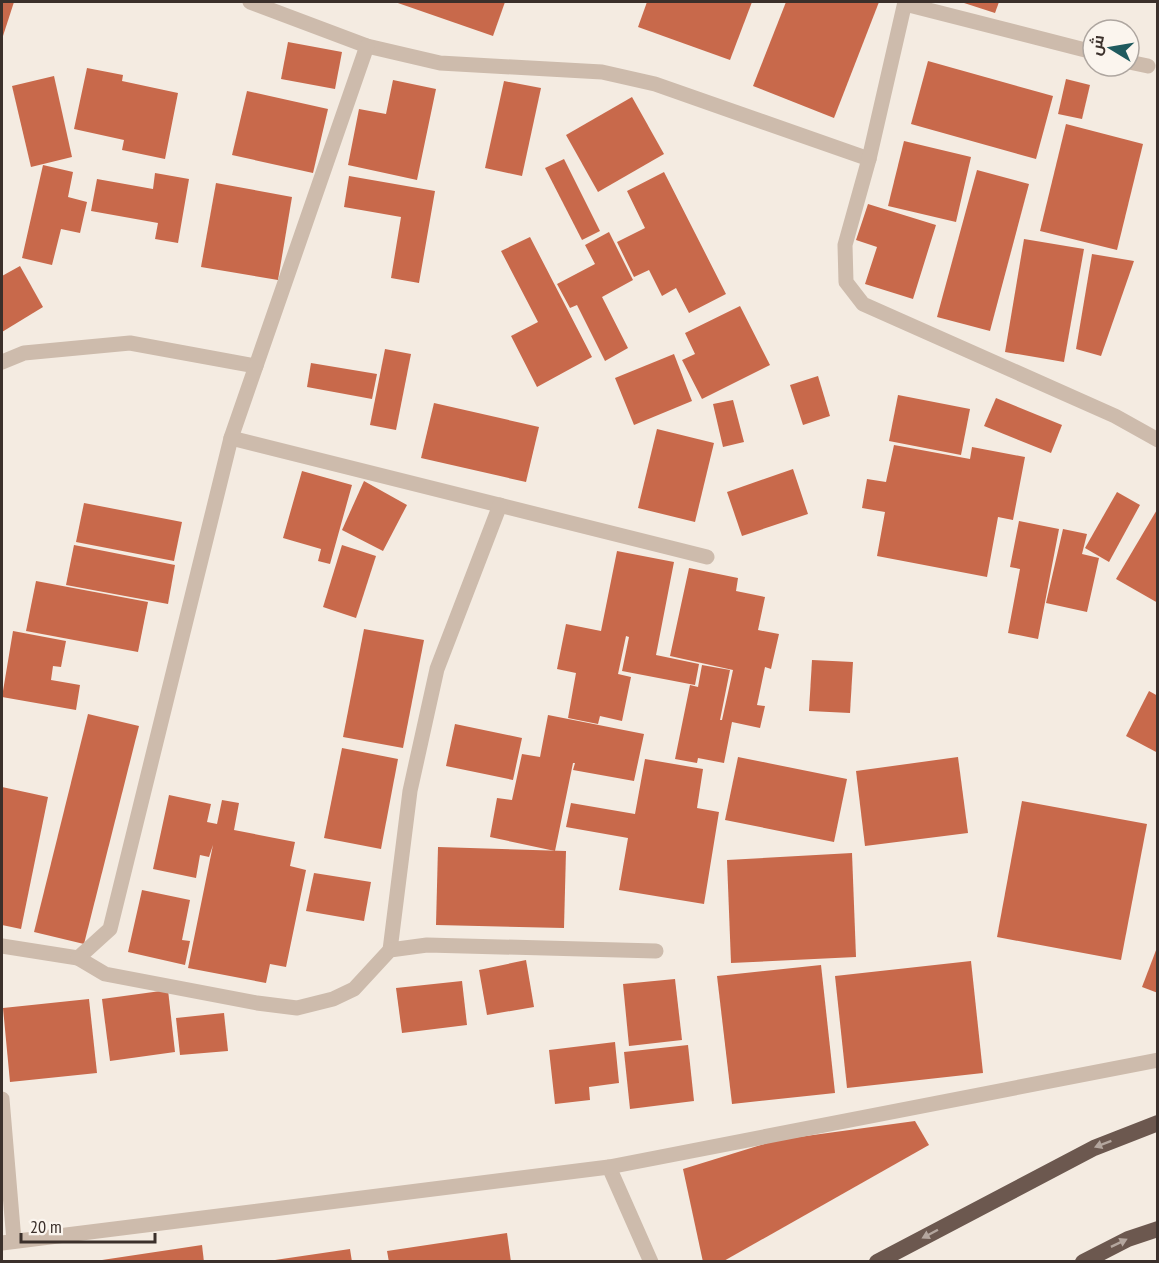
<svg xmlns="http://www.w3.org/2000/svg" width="1159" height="1263" viewBox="0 0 1159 1263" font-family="'PT Sans Narrow',Cairo,sans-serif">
  <rect width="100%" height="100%" fill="#f4ebe1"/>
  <g fill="#c8694b">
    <path d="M2 2H14L2 39Z"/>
    <path d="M395 2H505L493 36Z"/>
    <path d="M647 2H752L730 60 638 27Z"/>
    <path d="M786 2H879L834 118 753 86Z"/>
    <path d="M961 2H999L995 13Z"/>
    <path d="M288 42 342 52 335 89 281 79Z"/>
    <path d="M928 61 1053 96 1036 159 911 124Z"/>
    <path d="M87 68 123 75 122 81 178 93 165 159 122 150 124 140 74 129Z"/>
    <path d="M54 76 72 157 31 167 12 86Z"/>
    <path d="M1066 79 1090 85 1082 119 1058 114Z"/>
    <path d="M393 80 436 89 417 180 348 165 359 109 386 114Z"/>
    <path d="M504 81 541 88 522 176 485 168Z"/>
    <path d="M247 91 328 109 313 173 232 155Z"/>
    <path d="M632 97 664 154 598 192 566 135Z"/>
    <path d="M1066 124 1143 144 1117 250 1040 231Z"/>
    <path d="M904 141 971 157 956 222 888 206Z"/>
    <path d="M564 159 600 231 582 240 545 168Z"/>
    <path d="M43 165 73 172 68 197 87 202 80 233 61 229 52 265 22 258Z"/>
    <path d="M977 170 1029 184 990 331 937 317Z"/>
    <path d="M664 172 726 294 689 313 676 288 662 296 649 270 634 277 617 242 645 228 627 191Z"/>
    <path d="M155 173 189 179 178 243 155 239 158 223 91 211 97 179 153 189Z"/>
    <path d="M349 176 435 191 419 283 391 278 401 217 344 207Z"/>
    <path d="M216 183 292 197 278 280 201 267Z"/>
    <path d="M868 204 936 225 913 299 865 284 877 247 856 240Z"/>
    <path d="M609 232 633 280 602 297 628 348 605 361 577 305 570 308 557 284 595 264 585 245Z"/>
    <path d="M530 237 592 357 537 387 511 336 538 322 501 251Z"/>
    <path d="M1024 239 1084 249 1064 362 1005 352Z"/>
    <path d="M1092 254 1134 261 1101 356 1076 349Z"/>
    <path d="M20 266 43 307 2 332V276Z"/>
    <path d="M740 306 770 365 702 399 682 360 695 354 685 333Z"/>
    <path d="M385 349 411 354 396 430 370 425Z"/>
    <path d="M674 354 692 401 634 425 615 378Z"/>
    <path d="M311 363 377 374 372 399 307 387Z"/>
    <path d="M818 376 830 416 803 425 790 385Z"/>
    <path d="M898 395 970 409 961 455 889 441Z"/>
    <path d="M996 398 1062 425 1051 453 984 426Z"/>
    <path d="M733 400 744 442 723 447 713 404Z"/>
    <path d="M434 403 539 427 526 482 421 458Z"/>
    <path d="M657 429 714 443 695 522 638 508Z"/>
    <path d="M894 445 970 459 972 447 1025 457 1013 520 998 517 987 577 877 556 885 512 862 508 867 479 886 482Z"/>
    <path d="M793 469 808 514 742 536 727 492Z"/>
    <path d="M302 471 352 485 330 564 318 561 321 549 283 538Z"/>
    <path d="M364 481 407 505 383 551 342 530Z"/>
    <path d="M1117 492 1140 505 1109 562 1085 548Z"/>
    <path d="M84 503 182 522 174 561 76 542Z"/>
    <path d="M1158 508V603L1116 579Z"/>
    <path d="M1019 521 1059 529 1038 639 1008 633 1020 569 1010 567Z"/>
    <path d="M1063 529 1087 534 1082 554 1099 558 1087 612 1046 603Z"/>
    <path d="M74 545 175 565 168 604 66 585Z"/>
    <path d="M342 545 376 556 356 618 323 607Z"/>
    <path d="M617 551 674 562 656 655 699 664 695 685 622 671 629 637 626 636 618 674 631 677 622 721 600 716 598 724 568 718 576 673 557 669 566 624 601 631Z"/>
    <path d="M689 568 738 578 736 591 765 597 758 630 779 634 771 669 765 667 757 705 765 706 760 728 732 722 724 763 698 758 697 763 675 759 690 685 698 687 702 665 730 670 720 720H722L733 670 670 656Z"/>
    <path d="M36 581 148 602 138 652 26 631Z"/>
    <path d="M364 629 424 640 403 748 343 737Z"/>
    <path d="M13 631 66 641 61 667 53 666 51 680 80 685 76 710 2 697Z"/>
    <path d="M812 660 853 662 850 713 809 711Z"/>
    <path d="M1149 691 1158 696V753L1126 736Z"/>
    <path d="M88 714 139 726 84 944 34 932Z"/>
    <path d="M548 715 644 734 634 781 573 770 575 763H573L555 851 490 837 497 798 512 800 522 754 540 757Z"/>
    <path d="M455 724 522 738 513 780 446 766Z"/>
    <path d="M342 748 398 759 381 849 324 838Z"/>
    <path d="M738 757 847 779 834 842 725 820Z"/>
    <path d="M958 757 968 833 865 846 856 771Z"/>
    <path d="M645 759 703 769 697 808 719 812 704 904 619 890 628 838 566 827 571 803 635 814Z"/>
    <path d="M2 787 48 797 21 929 2 925Z"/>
    <path d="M169 795 211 804 207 822 217 824 222 800 239 803 234 830 295 842 290 866 306 870 286 967 270 964 266 983 188 968 213 845 209 857 200 855 196 878 153 869Z"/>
    <path d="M1022 801 1147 824 1121 960 997 937Z"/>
    <path d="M438 847 566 851 564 928 436 925Z"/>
    <path d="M852 853 856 957 731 963 727 860Z"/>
    <path d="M314 873 371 882 364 921 306 911Z"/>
    <path d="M142 890 190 900 182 940 190 941 185 965 128 952Z"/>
    <path d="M1158 945V993L1142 987Z"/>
    <path d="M526 960 534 1007 487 1015 479 970Z"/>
    <path d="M971 961 983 1073 847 1088 835 976Z"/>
    <path d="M821 965 835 1093 732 1104 717 976Z"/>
    <path d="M675 979 682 1040 629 1046 623 984Z"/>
    <path d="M462 981 467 1025 402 1033 396 988Z"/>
    <path d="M168 990 175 1052 110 1061 102 999Z"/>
    <path d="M89 999 97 1073 10 1082 3 1008Z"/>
    <path d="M224 1013 228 1051 180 1055 176 1018Z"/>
    <path d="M615 1042 619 1083 589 1087 590 1100 555 1104 549 1050Z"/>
    <path d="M688 1045 694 1101 630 1109 624 1052Z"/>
    <path d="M915 1121 929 1145 722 1262H703L683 1169 777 1140Z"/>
    <path d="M507 1233 511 1262H389L387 1251Z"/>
    <path d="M202 1245 204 1262H102V1260Z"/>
    <path d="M350 1249 352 1262H275V1260Z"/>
  </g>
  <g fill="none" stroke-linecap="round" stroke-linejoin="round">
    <g stroke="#cdbbac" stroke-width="15">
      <path d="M250 2 367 46 440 63 602 72 655 84 869 159"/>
      <path d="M905 2 869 159 845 245 846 282 863 304 1115 416 1158 440"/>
      <path d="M905 4 1093 52"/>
      <path d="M1129 62 1148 66"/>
      <path d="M2 362 24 353 130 343 256 366"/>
      <path d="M231 438 707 557"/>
      <path d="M2 946 78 958 110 929 231 438 367 46"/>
      <path d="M390 950 410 791 437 669 500 505"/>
      <path d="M78 958 105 974 257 1003 297 1008 333 999 354 989 390 950 427 945 656 951"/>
      <path d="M2 1099 14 1241"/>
      <path d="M609 1167 651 1262"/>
      <path d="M2 1243 609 1167 1158 1060"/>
    </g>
    <g stroke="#6c584f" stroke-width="16">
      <path d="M877 1262 1094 1148 1158 1123"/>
      <path d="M1083 1262 1128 1239 1158 1229"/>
    </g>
  </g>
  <defs><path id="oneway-solid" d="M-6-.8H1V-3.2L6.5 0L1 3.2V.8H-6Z" transform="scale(1.5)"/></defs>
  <g fill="#b4a69e">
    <use href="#oneway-solid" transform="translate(1103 1144) rotate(159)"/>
    <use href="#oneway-solid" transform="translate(930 1234) rotate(152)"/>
    <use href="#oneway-solid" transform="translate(1119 1243) rotate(-26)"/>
  </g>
  <rect width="1159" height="1263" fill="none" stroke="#3b302b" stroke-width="6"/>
  <g transform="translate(1111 48) rotate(281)"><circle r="28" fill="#fbf5ee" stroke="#aea6a0" stroke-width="1.5"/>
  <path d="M0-4.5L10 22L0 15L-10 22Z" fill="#1f5a5e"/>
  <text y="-9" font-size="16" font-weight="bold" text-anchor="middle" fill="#3b302b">ش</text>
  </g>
  <path d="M21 1233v9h134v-9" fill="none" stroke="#3b302b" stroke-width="3"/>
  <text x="30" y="1233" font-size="18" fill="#3b302b" stroke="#fbf5ee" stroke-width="4.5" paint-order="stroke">20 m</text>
</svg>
